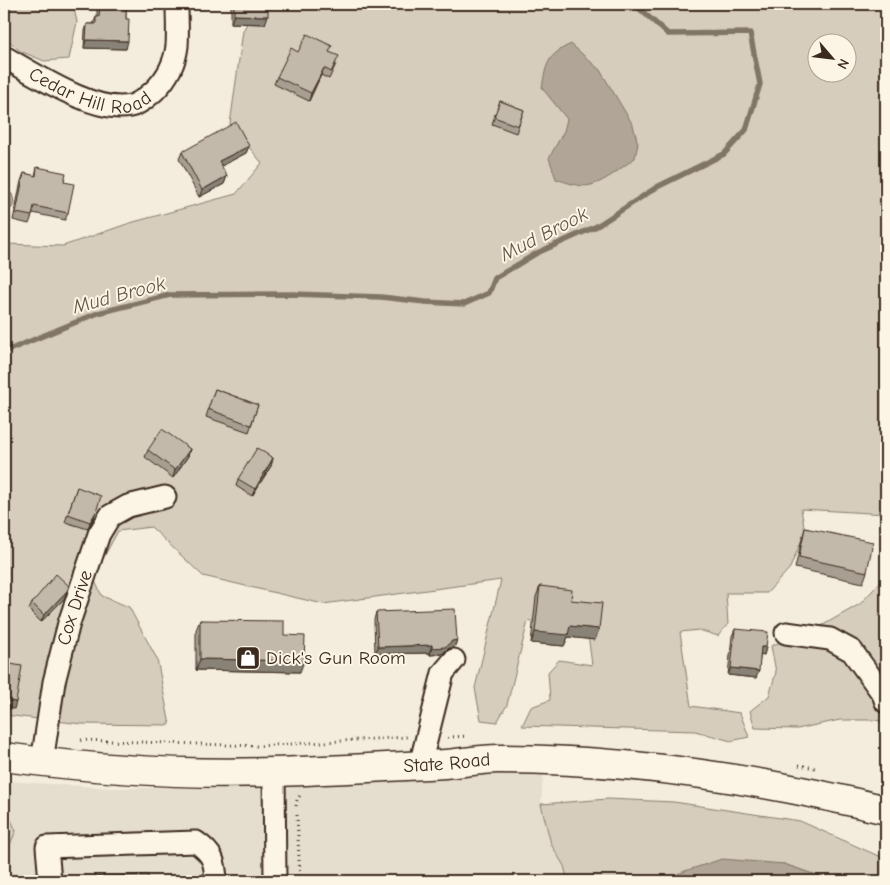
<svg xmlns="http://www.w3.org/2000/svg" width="890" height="885" viewBox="0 0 890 885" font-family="'Comic Neue',sans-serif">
  <rect width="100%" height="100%" fill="#f4eddd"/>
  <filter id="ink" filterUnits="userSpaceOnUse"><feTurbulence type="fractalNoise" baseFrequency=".02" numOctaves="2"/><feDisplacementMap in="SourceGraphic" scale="10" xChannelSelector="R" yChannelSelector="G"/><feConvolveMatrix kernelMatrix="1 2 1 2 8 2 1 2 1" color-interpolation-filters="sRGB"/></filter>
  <g filter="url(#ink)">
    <path fill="#e5ddce" d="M544 764 541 804 551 844 564 866 568 881H4V858L16 831 11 820 4 813V781L111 788 251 787Z"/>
    <g fill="#d6cdbd" stroke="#887c6e" fill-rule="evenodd">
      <path d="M4 4H73L77 22 69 59 44 61 20 51 4 36Z"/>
      <path d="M257 4H886V514L801 509 805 532 790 568 767 593H726L728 624 718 636 699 630 680 632 691 706 740 713 749 737 731 741 695 731 522 726 531 707 550 700 548 672 559 660 592 665 586 619 528 621 507 705 497 722 481 720 475 688 501 580 323 604 203 576 151 527 118 531 93 577 102 596 129 607 157 659 170 725 82 724 4 715V240L6 244 63 246 130 223 236 194 262 163 230 124 243 31ZM818 42H848V72H818Z"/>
      <path d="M886 576V722L874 720H840L797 729 755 728 750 711 769 696 776 672 771 646 823 625 860 604Z"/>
      <path d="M608 799 674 802 800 821 874 854 886 858V881H833L784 864 685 871 664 881H568L564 866 551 844 541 804Z"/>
      <path d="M4 813 11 820 16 831 4 858Z"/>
    </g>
    <g fill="#b0a596" stroke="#817466">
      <path d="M571 44 600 70 633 125 638 144 635 158C622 167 607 181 591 185 580 188 566 182 556 179L549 158 564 131 567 119 542 88C546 64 547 55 571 44Z"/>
      <path d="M4 189 12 194 14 201 12 208 4 212Z"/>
      <path d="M722 859 784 864 833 881H664L685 871Z"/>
    </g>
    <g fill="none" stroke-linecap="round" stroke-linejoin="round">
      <path stroke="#817466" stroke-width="5.5" d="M4 352 98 313 170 295 292 294 381 297 425 302 464 304 489 293 495 278 537 253 597 226 657 187 724 154 746 130 760 84 750 33 668 34 634 4"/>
      <defs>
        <g id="minor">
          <path id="s1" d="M4 57C35 74 95 114 130 106 140 104 148 96 155 90 167 78 175 63 177 46 178 32 177 18 177 4"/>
          <path d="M786 633 830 639 852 651 883 694 886 702"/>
          <path id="s2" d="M42 762 54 682 69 623 99 534 110 516 128 506 165 497"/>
          <path d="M420 765 443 673 454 660"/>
          <path d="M274 772 275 881"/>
          <path d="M50 881 47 847 196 842C213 854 215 861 216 881"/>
        </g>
        <g id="major">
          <path id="s3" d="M4 757C94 769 184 775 275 772 332 770 388 767 445 764 462 763 480 759 498 759 628 759 760 779 886 810"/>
        </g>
      </defs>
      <use href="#minor" stroke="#3b2a1e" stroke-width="25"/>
      <use href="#major" stroke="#3b2a1e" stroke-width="31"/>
      <g stroke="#3b2a1e" stroke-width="3" stroke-dasharray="1 4" stroke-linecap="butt">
        <path d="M448 737 467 736"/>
        <path d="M81 740 257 746 407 737"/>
        <path d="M799 765 815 768"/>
        <path d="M296 806 297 800 301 794"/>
        <path d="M297 815 300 881"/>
      </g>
      <use href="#minor" stroke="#fcf5e5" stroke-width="21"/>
      <use href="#major" stroke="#fcf5e5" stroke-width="28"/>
    </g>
    <g fill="#a89f92" stroke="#3b2a1e">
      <path d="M97 4H126V49L84 48 85 31 87 24H93L96 17H97Z"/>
      <path d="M231 4H268L265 24 231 23Z"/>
      <path d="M298 52H330L336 64 329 79 321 75 309 101 274 84 277 77Z"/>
      <path d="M500 101 524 110 516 133 492 124Z"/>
      <path d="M249 146 246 153 221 166 227 176 224 184 199 197 179 159 182 152Z"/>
      <path d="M37 167 64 182 68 213 65 220 33 213 29 224 13 220 21 181 24 173 35 176Z"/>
      <path d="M215 389 258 405 249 432 206 417Z"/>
      <path d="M190 449 188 456 173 478 145 457 148 450Z"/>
      <path d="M273 458 271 466 252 496 236 486 238 479Z"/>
      <path d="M77 487 96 512 93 519 88 529 65 522Z"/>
      <path d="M805 528 867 572 863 583 795 568 802 539Z"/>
      <path d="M540 586 571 600 599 629 595 640 568 637 564 646 531 643 536 597Z"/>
      <path d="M64 599 41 622 29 610 32 603Z"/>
      <path d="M376 612 457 640 454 648H449L442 654 430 655 429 653 375 654 374 620Z"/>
      <path d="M200 620 284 635 300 672 196 670V630Z"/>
      <path d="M735 629 766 647 764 655 761 654 756 678 728 675 732 636Z"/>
    </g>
    <g fill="#888277" stroke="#3b2a1e">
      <path d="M234 15 268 16 265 24 231 23Z"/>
      <path d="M86 40 128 41 126 49 84 48Z"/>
      <path d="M324 68 321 75 309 101 311 93Z"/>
      <path d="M249 146 246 153 216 169 219 161Z"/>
      <path d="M227 176 224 184 199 197 202 190Z"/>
      <path d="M190 449 188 456 173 478 175 470Z"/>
      <path d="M273 458 271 466 252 496 255 489Z"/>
      <path d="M96 512 93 519 88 529 90 522Z"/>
      <path d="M67 591 64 599 41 622 44 615Z"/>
      <path d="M570 626 599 629 595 640 568 637 564 646 531 643 535 632Z"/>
      <path d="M457 640 454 648H449L442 654 430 655 432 648 452 641Z"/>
      <path d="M432 645 429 653 375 654 378 647Z"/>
      <path d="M761 647H766L764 655 759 654Z"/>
      <path d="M200 659 304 661 300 672 196 670Z"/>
      <path d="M731 668 759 671 756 678 728 675Z"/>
      <path d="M4 700 16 702 14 709 4 708Z"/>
    </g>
    <g fill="#c3b9aa" stroke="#3b2a1e">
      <path d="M100 4H126V19H129L128 41 86 40 87 24H96V17H99Z"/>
      <path d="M234 4H268V16L234 15Z"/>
      <path d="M307 34 332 46 329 52 339 56 331 72 324 68 311 93 277 77 291 48 298 52Z"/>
      <path d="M500 101 524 110 518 126 494 117Z"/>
      <path d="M236 122 249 146 219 161 227 176 202 190 182 152Z"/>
      <path d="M37 167 66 173 64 182 74 184 68 213 34 206 32 216 16 213 24 173 36 176Z"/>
      <path d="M215 389 258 405 251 425 208 409Z"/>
      <path d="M162 429 190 449 175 470 148 450Z"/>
      <path d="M257 448 273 458 255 489 238 479Z"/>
      <path d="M77 487 101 496 96 512 90 522 68 514Z"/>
      <path d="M805 528 873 542 867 572 799 557Z"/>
      <path d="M56 574 69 586 67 591 44 615 32 603Z"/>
      <path d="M540 586 572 590 571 600 602 603 599 629 570 626 568 635 535 632Z"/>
      <path d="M455 609 457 640 452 641 445 647 432 648V645L378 647 376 612Z"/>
      <path d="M200 620 284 621V635L305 636 304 661 200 659Z"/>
      <path d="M735 629 768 632 766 647H761L759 671 731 668Z"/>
      <path d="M4 663 22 666 16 702 4 700Z"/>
      <path d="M148 875V881H83V877Z"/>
    </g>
  </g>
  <defs>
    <symbol id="shop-square" viewBox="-11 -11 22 22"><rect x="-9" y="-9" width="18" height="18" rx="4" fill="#3b2a1e" stroke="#fcf5e5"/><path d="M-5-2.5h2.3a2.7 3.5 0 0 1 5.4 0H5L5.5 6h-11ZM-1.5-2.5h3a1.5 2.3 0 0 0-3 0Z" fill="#fff"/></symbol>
  </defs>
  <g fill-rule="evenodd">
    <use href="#shop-square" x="234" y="644" width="28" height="28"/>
  </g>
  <g text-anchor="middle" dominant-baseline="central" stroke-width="4" stroke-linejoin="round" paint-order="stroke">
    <g font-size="19" fill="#3b2a1e" stroke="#fcf5e5">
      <text stroke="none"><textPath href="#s1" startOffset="95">Cedar Hill Road</textPath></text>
      <text stroke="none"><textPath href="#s2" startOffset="158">Cox Drive</textPath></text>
      <text stroke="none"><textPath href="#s3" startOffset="444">State Road</textPath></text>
    </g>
    <g font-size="19" fill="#3b2a1e" stroke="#fcf5e5" text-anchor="start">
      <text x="266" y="658">Dick's Gun Room</text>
    </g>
    <g font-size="20" font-style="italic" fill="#645548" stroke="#fcf5e5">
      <text transform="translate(544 234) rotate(-27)">Mud Brook</text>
      <text transform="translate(119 295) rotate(-15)">Mud Brook</text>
    </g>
  </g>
  <rect width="890" height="885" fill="none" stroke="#fcf5e5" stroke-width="20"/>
  <rect x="10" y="10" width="870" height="865" fill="none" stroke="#3b2a1e" stroke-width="2" filter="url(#ink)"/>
  <g transform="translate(832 58) rotate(118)"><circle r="24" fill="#fcf5e5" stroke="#afa495"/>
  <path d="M0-4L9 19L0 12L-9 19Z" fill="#3b2a1e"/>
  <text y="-8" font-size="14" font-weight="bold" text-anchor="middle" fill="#3b2a1e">N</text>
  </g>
</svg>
